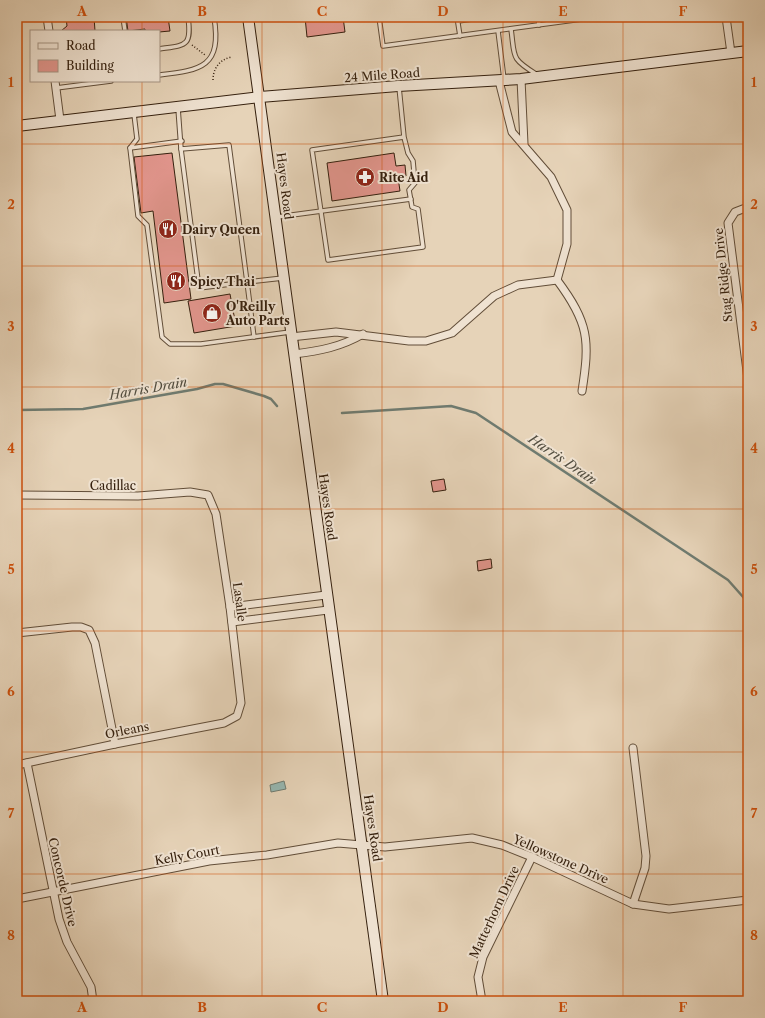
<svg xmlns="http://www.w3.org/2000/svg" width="765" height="1018" viewBox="0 0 765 1018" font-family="'Libre Caslon Text',serif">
  <rect width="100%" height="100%" fill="#e6d3b8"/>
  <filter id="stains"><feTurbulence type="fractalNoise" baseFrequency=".005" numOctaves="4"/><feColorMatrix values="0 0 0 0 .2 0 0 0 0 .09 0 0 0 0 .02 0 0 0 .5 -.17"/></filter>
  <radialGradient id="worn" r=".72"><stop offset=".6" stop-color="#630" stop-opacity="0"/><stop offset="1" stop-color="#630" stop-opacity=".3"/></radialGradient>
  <path fill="#96b7b1" stroke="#6f7b70" d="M284 781 286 789 271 792 270 785Z"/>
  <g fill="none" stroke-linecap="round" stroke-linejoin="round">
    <g stroke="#6f7b70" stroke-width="2.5">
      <path d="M17 410 83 409 197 389 215 384H223L264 396 271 399 277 406"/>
      <path d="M342 413 451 406 476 413 728 580 744 598 748 599"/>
    </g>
  </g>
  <g fill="#e1958c" stroke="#35200e">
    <path d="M66 17H94L95 31H61L67 26Z"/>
    <path d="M126 17H168L170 31 159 32 145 31V29L128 31Z"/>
    <path d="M305 17H343L345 32 307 37Z"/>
    <path d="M172 153 191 299 164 303 153 211 141 213 134 157Z"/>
    <path d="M394 153 396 166 405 165 406 176 398 177 400 191 332 201 327 163Z"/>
    <path d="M230 294 236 326 194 333 188 301Z"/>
    <path d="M444 479 446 490 433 492 431 481Z"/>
    <path d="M491 559 492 568 478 571 477 561Z"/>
  </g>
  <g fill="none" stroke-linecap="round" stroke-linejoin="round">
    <defs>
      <g id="lane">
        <path d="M123 17 125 31"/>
        <path d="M379 17 383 46 597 17"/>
        <path d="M457 17 460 36"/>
        <path d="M538 17 539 25"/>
        <path d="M458 21 487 17"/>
        <path d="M511 29C515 57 510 58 536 74"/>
        <path d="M498 31 504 79"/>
        <path d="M159 49C186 45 192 47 188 17"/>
        <path d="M159 75C202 70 222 67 214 17"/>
        <path d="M399 87 404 137 408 153 413 161 415 183 409 190 412 207 418 209 423 247 328 260 312 150 404 137"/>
        <path d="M56 88 111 81"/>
        <path d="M178 108 181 149 229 145 247 282 283 278"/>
        <path d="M134 114 137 139 130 148 138 216 147 225 162 337 170 344H201L290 332"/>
        <path d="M130 148 182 141"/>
        <path d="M181 149 199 288 247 282 254 337"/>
        <path d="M277 217 411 199"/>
      </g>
      <g id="street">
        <path d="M47 17 49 31"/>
        <path d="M726 17 731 53"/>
        <path d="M521 79 524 144"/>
        <path d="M55 81 60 120"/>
        <path d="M499 81 512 132 551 177 567 210V244L557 280"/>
        <path d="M748 207 735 212 728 223 748 379"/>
        <path d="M557 280C589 323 590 340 582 391"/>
        <path d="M291 337 336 332 409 341H426L452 333 494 296 518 285 557 280"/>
        <path d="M294 354C319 351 341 347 363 334"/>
        <path d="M17 495 138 496 190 492 208 495 216 514 230 607 241 703 237 716 224 723 115 744 17 765"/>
        <path d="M230 607 326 595"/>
        <path d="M232 622 328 610"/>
        <path d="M17 633 72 627H81L89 630 95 643 115 744"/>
        <path d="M27 763 59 919 67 942 91 987 93 1001"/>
        <path d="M17 899 209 861 267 855 338 843 385 847 472 838 502 845 532 857 633 904 669 909 748 900"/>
        <path d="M633 904 645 868 646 856 633 748"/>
        <path d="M482 1001 478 977 483 957 532 857"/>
      </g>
      <g id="secondary">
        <path d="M248 17 383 1001"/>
        <path d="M17 126 260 97 398 86 521 79 748 51"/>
      </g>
    </defs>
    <use href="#lane" stroke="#614d38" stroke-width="5.5"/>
    <use href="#street" stroke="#614d38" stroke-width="9"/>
    <use href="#secondary" stroke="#35200e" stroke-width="12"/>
    <g stroke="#35200e" stroke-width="1.5" stroke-dasharray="1 2" stroke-linecap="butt">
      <path d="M192 45 205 55"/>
      <path d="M213 80C213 69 219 60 231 57"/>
    </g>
    <use href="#lane" stroke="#efe2d1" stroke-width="3.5"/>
    <use href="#street" stroke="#efe2d1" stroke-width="7"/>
    <use href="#secondary" stroke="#efe2d1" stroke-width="10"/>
  </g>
  <path fill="none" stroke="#cd500c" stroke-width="1" stroke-opacity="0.55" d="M142 17V31M262 17V1001M382 17V1001M503 17V1001M623 17V1001M142 81V1001M17 144H748M17 266H748M17 387H748M17 509H748M17 631H748M17 752H748M17 874H748"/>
  <defs>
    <symbol id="pharmacy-disc" viewBox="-11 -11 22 22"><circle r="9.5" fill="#8f2418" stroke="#efe2d1"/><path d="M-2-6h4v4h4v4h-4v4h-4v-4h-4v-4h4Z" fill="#fff"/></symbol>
    <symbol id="restaurant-disc" viewBox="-11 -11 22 22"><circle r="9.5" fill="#8f2418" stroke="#efe2d1"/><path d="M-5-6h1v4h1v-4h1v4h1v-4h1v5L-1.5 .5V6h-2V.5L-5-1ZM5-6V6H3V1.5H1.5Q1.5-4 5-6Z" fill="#fff"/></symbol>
    <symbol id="shop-disc" viewBox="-11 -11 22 22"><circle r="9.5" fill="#8f2418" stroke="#efe2d1"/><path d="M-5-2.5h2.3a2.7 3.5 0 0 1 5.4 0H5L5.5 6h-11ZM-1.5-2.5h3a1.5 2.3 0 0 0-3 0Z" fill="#fff"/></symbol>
  </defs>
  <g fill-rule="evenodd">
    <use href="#pharmacy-disc" x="354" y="166" width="22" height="22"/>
    <use href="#restaurant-disc" x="157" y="218" width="22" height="22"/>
    <use href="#restaurant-disc" x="165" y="270" width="22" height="22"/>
    <use href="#shop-disc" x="201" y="302" width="22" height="22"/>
  </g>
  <g text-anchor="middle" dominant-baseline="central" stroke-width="4" stroke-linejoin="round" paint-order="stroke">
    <g font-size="12" fill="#35200e" stroke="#efe2d1">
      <text transform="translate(382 75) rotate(-4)">24 Mile Road</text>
      <text transform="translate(285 186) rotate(83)">Hayes Road</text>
      <text transform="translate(723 275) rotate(-96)">Stag Ridge Drive</text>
      <text x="113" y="485">Cadillac</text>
      <text transform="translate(328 507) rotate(82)">Hayes Road</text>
      <text transform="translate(240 602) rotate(82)">Lasalle</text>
      <text transform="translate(127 730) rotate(-11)">Orleans</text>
      <text transform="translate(373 828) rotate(82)">Hayes Road</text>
      <text transform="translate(187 855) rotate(-10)">Kelly Court</text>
      <text transform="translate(561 859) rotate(24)">Yellowstone Drive</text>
      <text transform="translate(63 882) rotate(77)">Concorde Drive</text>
      <text transform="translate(494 912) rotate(-65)">Matterhorn Drive</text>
    </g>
    <g font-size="12" font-weight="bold" fill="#35200e" stroke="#efe2d1" text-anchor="start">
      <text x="379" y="177">Rite Aid</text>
      <text x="182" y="229">Dairy Queen</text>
      <text x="190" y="281">Spicy Thai</text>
      <text x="226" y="306">O'Reilly<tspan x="226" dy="14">Auto Parts</tspan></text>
    </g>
    <g font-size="13" font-style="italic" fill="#524d3f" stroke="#efe2d1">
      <text transform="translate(148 388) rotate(-10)">Harris Drain</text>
      <text transform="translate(563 459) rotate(34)">Harris Drain</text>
    </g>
  </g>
  <rect width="765" height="1018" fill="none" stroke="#e6d3b8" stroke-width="44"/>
  <rect x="30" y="30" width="130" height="52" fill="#efe2d1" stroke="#a59483"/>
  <rect x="38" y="43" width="20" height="6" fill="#efe2d1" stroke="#a59483"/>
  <text x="66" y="50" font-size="12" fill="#35200e">Road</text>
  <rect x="38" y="60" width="20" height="12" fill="#e1958c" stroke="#a59483"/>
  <text x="66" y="70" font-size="12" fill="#35200e">Building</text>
  <rect x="22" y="22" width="721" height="974" fill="none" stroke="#cd500c" stroke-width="1.5"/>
  <g font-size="13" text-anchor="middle" font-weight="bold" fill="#cd500c">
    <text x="82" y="16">A</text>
    <text x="202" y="16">B</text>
    <text x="322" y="16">C</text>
    <text x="443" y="16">D</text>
    <text x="563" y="16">E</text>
    <text x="683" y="16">F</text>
    <text x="11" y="87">1</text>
    <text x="754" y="87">1</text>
    <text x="11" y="209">2</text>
    <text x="754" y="209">2</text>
    <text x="11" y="331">3</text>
    <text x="754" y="331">3</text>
    <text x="11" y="453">4</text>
    <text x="754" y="453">4</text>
    <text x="11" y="574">5</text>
    <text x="754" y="574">5</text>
    <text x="11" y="696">6</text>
    <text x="754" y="696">6</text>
    <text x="11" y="818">7</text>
    <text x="754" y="818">7</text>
    <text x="11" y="940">8</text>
    <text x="754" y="940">8</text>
    <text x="82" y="1012">A</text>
    <text x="202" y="1012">B</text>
    <text x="322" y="1012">C</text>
    <text x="443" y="1012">D</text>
    <text x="563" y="1012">E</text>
    <text x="683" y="1012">F</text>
  </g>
  <rect width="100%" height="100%" filter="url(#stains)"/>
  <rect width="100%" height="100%" fill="url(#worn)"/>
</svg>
